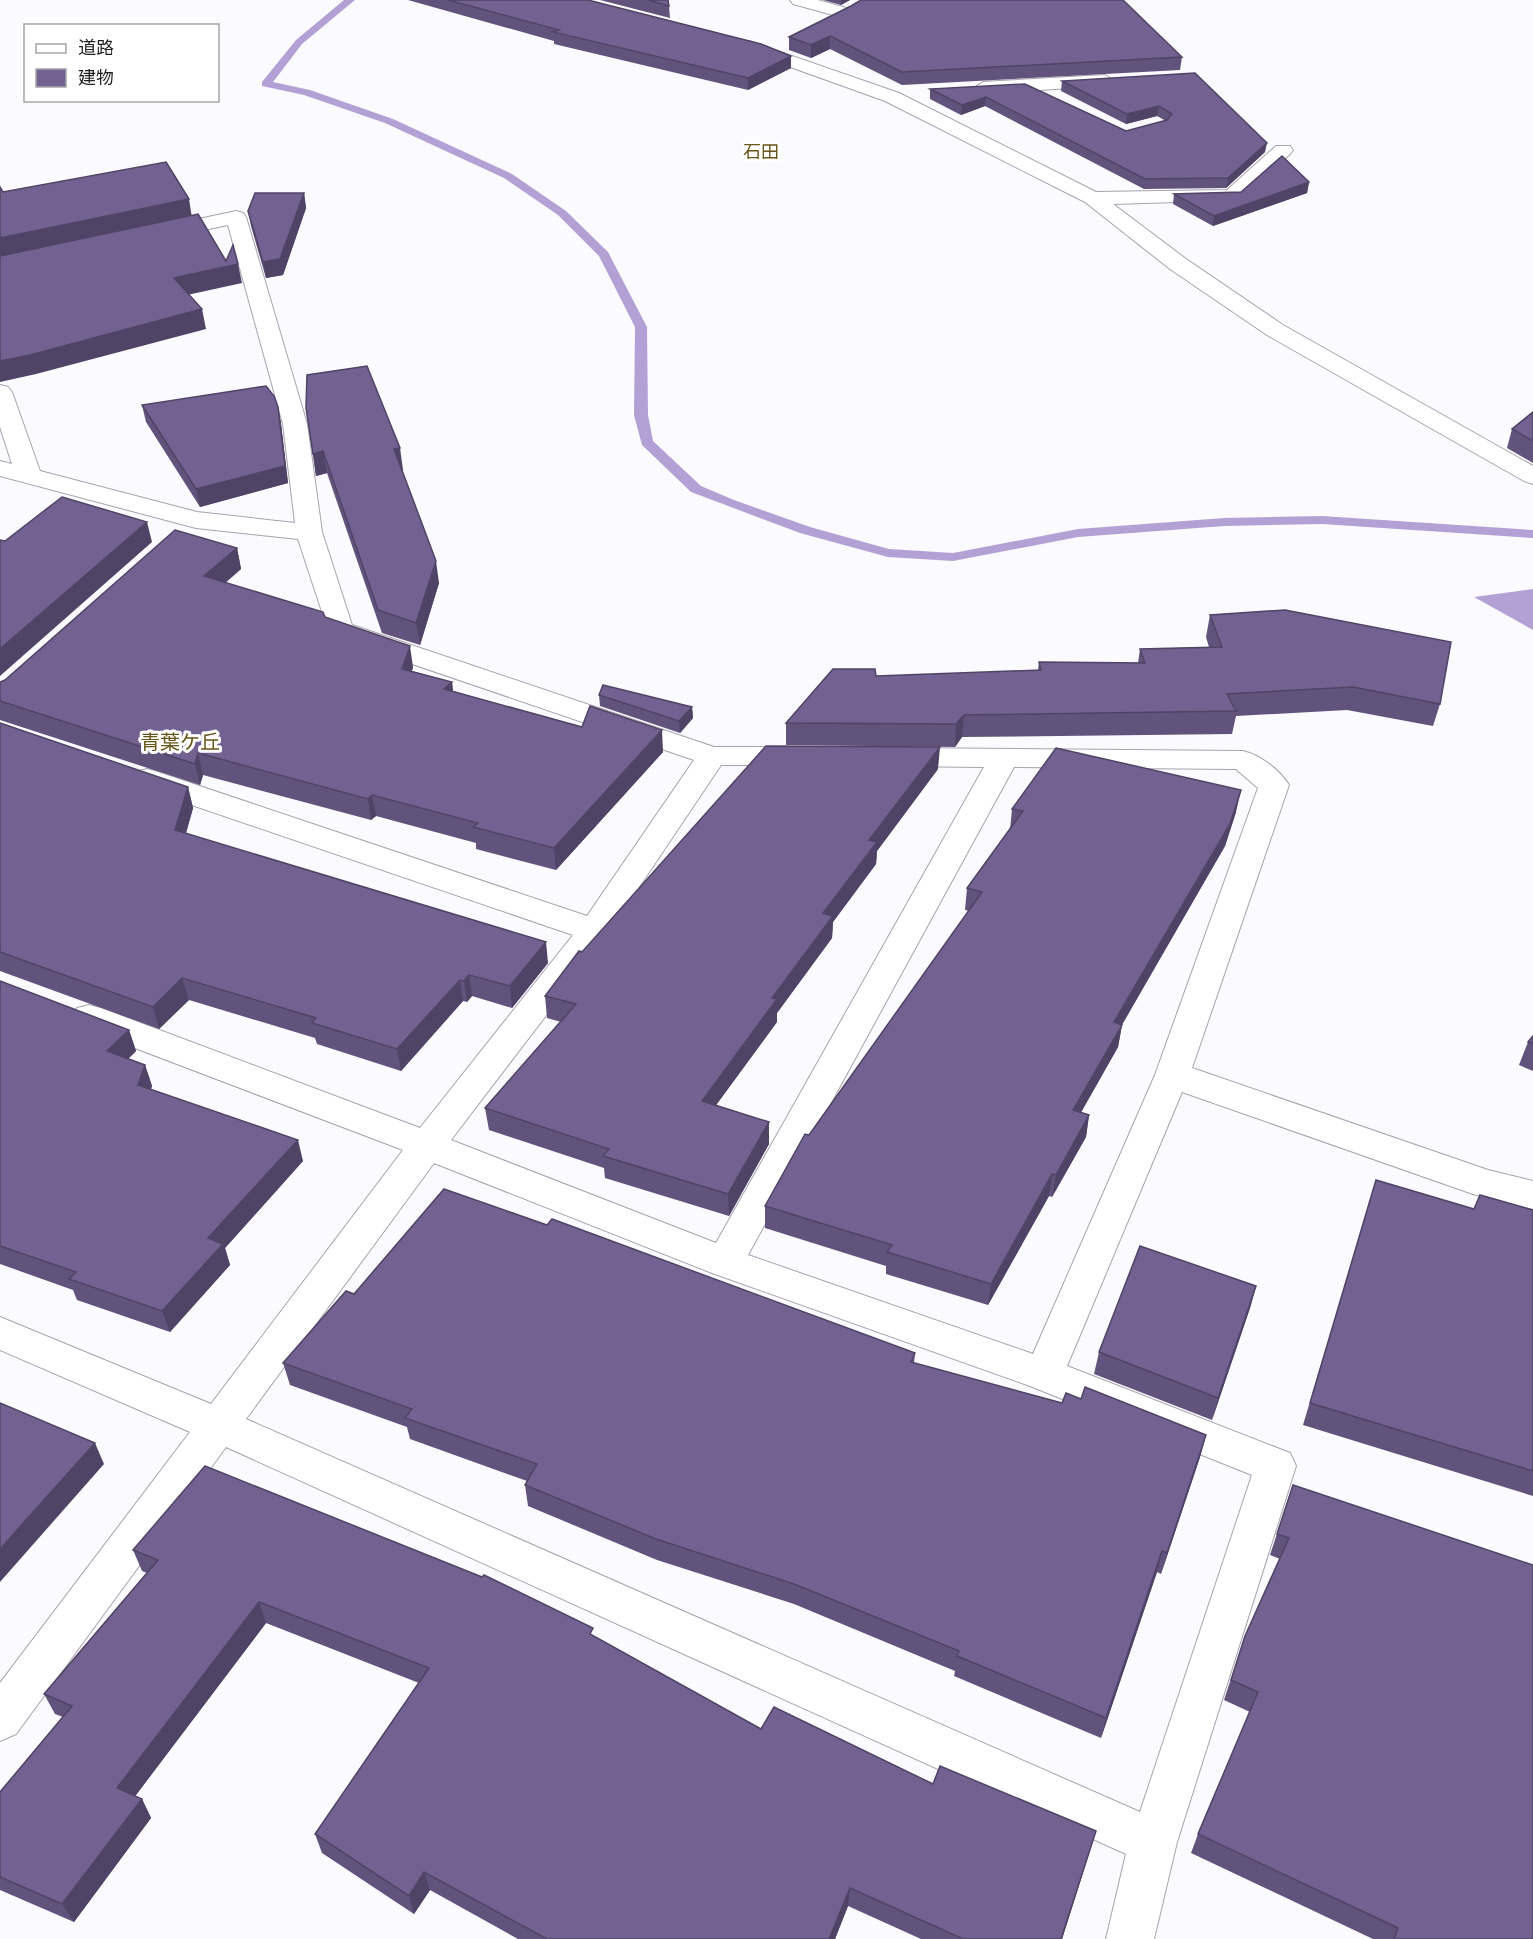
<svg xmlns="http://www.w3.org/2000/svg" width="1533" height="1939" viewBox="0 0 1533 1939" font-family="'Noto Sans','Noto Sans JP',sans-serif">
  <rect width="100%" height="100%" fill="#fbfafe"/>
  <path fill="#b3a1d5" d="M1533 589V630L1474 597Z"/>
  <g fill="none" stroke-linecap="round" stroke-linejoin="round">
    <path fill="#b3a1d5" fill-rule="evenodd" d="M344 0H355L302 44 273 82 310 90 393 119 512 174 566 211 608 252 647 327 648 415 653 441 701 486 734 500 810 527 889 549 953 553 1078 529 1224 518 1322 516 1533 530V538L1322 524 1224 526 1078 537 953 561 888 557 800 533 691 492 642 445 634 415 635 327 599 256 558 215 504 178 385 123 304 95 262 86V82L296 40Z"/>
    <defs>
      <g id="street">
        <path d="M790 0H818L850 9 853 13 844 18 793 4Z"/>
        <path d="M749 41 899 93 1096 192 1227 190 1276 146H1290L1293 150 1290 154 1239 200 1113 204 1186 259 1283 325 1533 466V484L1524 481 1267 335 1170 269 1085 202 885 101 743 50 740 46 743 42Z"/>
        <path d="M1105 75 1114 81 1112 85 983 94 974 88 983 82Z"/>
        <path d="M236 211 243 213 246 217 307 424 322 532 352 625 714 747H802L812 749 817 756 812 763 802 765H721L605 938 451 1140 716 1243 984 767 895 766 885 764 880 757 885 750 895 748 1243 751C1260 755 1280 770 1289 785L1192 1068 1488 1170 1533 1181V1209L1473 1194 1182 1092 1067 1366 1290 1453 1296 1466 1177 1842 1154 1939H1106L1126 1854 226 1447 16 1734 0 1741V1683L190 1432 0 1350V1317L211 1404 403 1150 77 1026 72 1017 77 1008 89 1005 101 1008 420 1128 573 935 136 786 132 779 136 772 147 769 158 772 587 916 694 760 330 636 298 539 196 528 0 476V461L12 464 0 427V385L8 387 12 392 40 471 197 512 295 523 283 424 228 225 159 239 152 237 148 233 152 229ZM1014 767 1236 769 1258 788 1155 1075 1033 1354 748 1255ZM434 1163 712 1273 1030 1386 1252 1475 1140 1812 246 1419Z"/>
      </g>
    </defs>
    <use href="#street" stroke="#a6a3ad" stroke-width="2"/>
    <use href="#street" fill="#fff" fill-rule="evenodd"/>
  </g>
  <g fill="#62537d">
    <path d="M408 0H588L791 56V68L748 90 554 44V41Z"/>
    <path d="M600 0H668L669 6 670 18Z"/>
    <path d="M823 0H850L841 5Z"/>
    <path d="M851 6 1182 57 1180 70 902 85 830 49 811 58 789 50V37Z"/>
    <path d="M1195 73 1265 152 1226 188 1144 189 985 106 961 115 930 99V89L1025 84 1126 131 1166 121 1157 116 1126 124 1061 91 1062 81Z"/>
    <path d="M1309 182 1307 193 1213 226 1173 204 1174 194 1241 192Z"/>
    <path d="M304 193 306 208 283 275 266 278 251 226 248 211Z"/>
    <path d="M142 405 278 407 281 424 288 483 200 507 146 422Z"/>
    <path d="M306 408 403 470H402L439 583 420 645 382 633 327 473 316 476Z"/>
    <path d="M1533 412V463L1507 448 1512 429Z"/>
    <path d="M237 548 241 569 225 583 325 617 413 667 412 671 452 682 453 691 663 752 556 870 476 849V843L376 816 371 820 203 775 200 785 0 720V682L5 680Z"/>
    <path d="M1210 615 1440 704 1433 726 1347 710 1236 716 1232 734 962 737 955 747 786 745V723L1038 670 1039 662 1138 663 1140 649 1209 647 1206 637Z"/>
    <path d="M599 695 692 707 693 718 680 733 600 706Z"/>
    <path d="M0 723 188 787 193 808 186 833 548 963 512 1008 472 996 467 1002 463 1001 401 1071 317 1044 315 1038 189 1000 159 1029 0 971Z"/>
    <path d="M938 769 877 851 876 864 833 922 832 938 777 1013V1022L716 1105 769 1122V1144L729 1216 605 1178 604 1168 489 1130 485 1108 561 1022 547 1018 545 996 582 952Z"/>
    <path d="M1012 809 1236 812 1225 846 1122 1025 1118 1047 1081 1112 1089 1115 1086 1137 1052 1197 1049 1196 988 1305 886 1274V1266L765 1228V1206L809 1135 969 911 965 910 967 888 1010 830Z"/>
    <path d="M0 981 129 1030 136 1051 128 1059 145 1065 152 1086 151 1089 303 1161 225 1248 230 1265 170 1332 77 1300 73 1290 0 1264Z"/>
    <path d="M1533 1036V1071L1519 1065 1528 1042Z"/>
    <path d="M1376 1180 1474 1209 1533 1210V1496L1303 1425Z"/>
    <path d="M1256 1286 1250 1308 1212 1420 1094 1374 1099 1352Z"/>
    <path d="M354 1294 915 1353 914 1363 1062 1403 1081 1399 1206 1435 1200 1457 1161 1574 1157 1572 1101 1738 954 1676 955 1671 794 1604 657 1560 528 1506 525 1485 527 1481 410 1439 407 1427 290 1385 283 1363Z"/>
    <path d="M1293 1485 1533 1939H1373L1191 1853 1198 1834 1250 1712 1224 1700 1245 1636 1280 1559 1270 1555Z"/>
    <path d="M133 1550 594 1636 761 1729 933 1784 1096 1831 1062 1939H921L848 1906 835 1939H518L430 1890 414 1914 322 1853 315 1834 419 1683 266 1623 135 1796 142 1799 151 1818 74 1922 0 1890V1792L63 1717 55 1714 44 1694 147 1573 142 1571Z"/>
  </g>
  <g fill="#504466">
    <path d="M841 0H850L841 5Z"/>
    <path d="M830 36V49L811 58V45Z"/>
    <path d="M791 56V68L748 90V78Z"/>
    <path d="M986 97 985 106 961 115 962 105Z"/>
    <path d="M1159 106 1157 116 1126 124 1127 114Z"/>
    <path d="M1267 143 1265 152 1226 188 1228 178Z"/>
    <path d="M1309 182 1307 193 1213 226 1214 216Z"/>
    <path d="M304 193 306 208 283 275 266 278 263 262Z"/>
    <path d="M189 199 192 218 0 258V238Z"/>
    <path d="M238 264 242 283 178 297 174 278Z"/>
    <path d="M202 309 206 329 36 374 0 382V361Z"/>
    <path d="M278 407 281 424 288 483 200 507 196 489Z"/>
    <path d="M400 448 403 470 397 471 394 449Z"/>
    <path d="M323 451 327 473 316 476 313 454Z"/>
    <path d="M147 522 152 542 0 676V649Z"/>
    <path d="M237 548 241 569 209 597 204 576Z"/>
    <path d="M436 561 439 583 420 645 416 623Z"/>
    <path d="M410 646 413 667 406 690 402 669Z"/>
    <path d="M452 682 454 703 444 689Z"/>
    <path d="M692 707 693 718 680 733 679 721Z"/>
    <path d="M964 715 962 737 955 747 956 724Z"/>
    <path d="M662 730 663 752 556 870 554 848Z"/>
    <path d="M940 747 938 769 877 851 876 864 833 922 832 938 777 1013V1022L703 1123 702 1101 772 998 869 840Z"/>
    <path d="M198 753 203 775 200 785 195 764Z"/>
    <path d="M188 787 193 808 181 851 175 830Z"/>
    <path d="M1241 790 1236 812 1225 846 1110 1045 1114 1022Z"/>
    <path d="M372 795 376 816 371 820 368 799Z"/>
    <path d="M546 942 548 963 512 1008 510 986Z"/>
    <path d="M469 975 472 996 467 1002 464 981Z"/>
    <path d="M182 978 189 1000 159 1029 153 1007Z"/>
    <path d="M460 980 463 1001 401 1071 397 1049Z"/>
    <path d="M1122 1025 1118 1047 1070 1132 1073 1110Z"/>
    <path d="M129 1030 136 1051 114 1073 107 1051Z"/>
    <path d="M145 1065 152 1086 145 1106 138 1085Z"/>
    <path d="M1089 1115 1086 1137 1052 1197 1056 1175Z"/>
    <path d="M769 1122V1144L729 1216 728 1194Z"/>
    <path d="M298 1140 303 1161 225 1248 230 1265 170 1332 162 1311 208 1238Z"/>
    <path d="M1052 1174 1049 1196 988 1305 991 1284Z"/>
    <path d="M1256 1286 1250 1308 1212 1420 1218 1398Z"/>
    <path d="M1206 1435 1200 1457 1161 1574 1167 1553Z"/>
    <path d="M95 1443 104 1464 0 1582V1549Z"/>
    <path d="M1162 1551 1157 1572 1101 1738 1106 1718Z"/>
    <path d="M259 1602 266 1623 127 1807 117 1788Z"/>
    <path d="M142 1799 151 1818 74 1922 62 1904Z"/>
    <path d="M1096 1831 1062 1939H1061Z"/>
    <path d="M424 1872 430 1890 414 1914 409 1896Z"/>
    <path d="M850 1888 848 1906 835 1939H829Z"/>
  </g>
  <g fill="#726191" stroke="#504466" stroke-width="1.5">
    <path d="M448 0H588L761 44 791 56 748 78 553 32 559 30Z"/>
    <path d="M648 0H668L669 6Z"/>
    <path d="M861 0H1123L1182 57 902 72 830 36 811 45 789 37 851 6Z"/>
    <path d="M1195 73 1267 143 1228 178 1145 179 986 97 962 105 930 89 1025 84 1126 131 1167 120 1172 114 1159 106 1127 114 1062 81Z"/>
    <path d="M1282 156 1309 182 1214 216 1174 194 1241 192Z"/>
    <path d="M166 162 189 199 0 238V187L3 192Z"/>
    <path d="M255 193H304L280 259 263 262 248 211Z"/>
    <path d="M198 214 226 261 233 245 238 264 174 278 202 309 30 355 0 361V256Z"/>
    <path d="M367 366 400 448 394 449 436 561 416 623 378 610 323 451 313 454 306 408 307 375Z"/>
    <path d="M266 386 274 396 278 407 285 466 196 489 142 405Z"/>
    <path d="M1533 412V441L1512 429Z"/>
    <path d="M62 497 147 522 0 649V540L5 541Z"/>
    <path d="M175 530 237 548 204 576 323 612 325 617 410 646 402 669 452 682 444 689 582 727 590 706 662 730 554 848 473 827 478 823 372 795 368 799 198 753 195 764 0 701V682L5 680Z"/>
    <path d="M1285 610 1451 642 1440 704 1353 687 1227 694 1236 711 964 715 956 724 786 723 833 669H875L876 676 1041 670 1039 662 1145 663 1140 649 1222 647 1210 615Z"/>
    <path d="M603 685 692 707 679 721 599 695Z"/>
    <path d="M0 723 188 787 175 830 546 942 510 986 469 975 464 981 460 980 397 1049 312 1023 316 1018 182 978 153 1007 0 952Z"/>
    <path d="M766 746 940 747 869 840 877 842 823 913 833 916 772 998 777 999 702 1101 769 1122 728 1194 603 1156 609 1149 485 1108 576 1004 545 996 579 951 582 952Z"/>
    <path d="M1056 748 1241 790 1230 824 1114 1022 1122 1025 1073 1110 1089 1115 1056 1175 1052 1174 991 1284 887 1252 892 1245 765 1206 805 1134 809 1135 982 892 967 888 1023 811 1012 809Z"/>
    <path d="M0 981 129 1030 107 1051 145 1065 138 1085 298 1140 208 1238 223 1244 162 1311 69 1279 76 1272 0 1246Z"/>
    <path d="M1533 1036V1044L1528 1042Z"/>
    <path d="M1376 1180 1474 1209 1480 1195 1533 1210V1471L1310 1403Z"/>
    <path d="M444 1189 547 1225 552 1219 915 1353 911 1362 1062 1403 1066 1393 1081 1399 1085 1387 1206 1435 1167 1553 1162 1551 1106 1718 957 1656 959 1651 794 1584 656 1539 525 1485 537 1464 405 1418 412 1409 283 1363 346 1291 354 1294Z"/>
    <path d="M1140 1246 1256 1286 1218 1398 1099 1352Z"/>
    <path d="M0 1403 95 1443 0 1549Z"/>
    <path d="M205 1466 482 1577 484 1575 593 1628 590 1634 761 1729 774 1707 933 1784 940 1766 1096 1831 1061 1939H963L850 1888 829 1939H547L424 1872 409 1896 315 1834 429 1668 259 1602 117 1788 142 1799 62 1904 0 1877V1792L72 1706 44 1694 158 1560 133 1550Z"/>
    <path d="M1293 1485 1533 1565V1939H1394L1398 1928 1198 1834 1258 1692 1231 1680 1245 1636 1289 1538 1277 1534Z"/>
  </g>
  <g text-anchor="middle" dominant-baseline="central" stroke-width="6" stroke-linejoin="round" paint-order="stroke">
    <g font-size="18" fill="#68551a" stroke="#fff">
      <text x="761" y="151">石田</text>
    </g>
    <g font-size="20" fill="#68551a" stroke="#fff">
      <text x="180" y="741">青葉ケ丘</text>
    </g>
  </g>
  <rect x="24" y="24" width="195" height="78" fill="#ffffff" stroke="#a6a5a7" stroke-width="1.5"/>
  <rect x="36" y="44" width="30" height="9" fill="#ffffff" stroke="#a6a5a7" stroke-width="1.5"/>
  <text x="78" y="54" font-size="18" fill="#201f22">道路</text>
  <rect x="36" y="69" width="30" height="18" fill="#726191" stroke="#a6a5a7" stroke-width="1.5"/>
  <text x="78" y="84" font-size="18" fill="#201f22">建物</text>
</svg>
